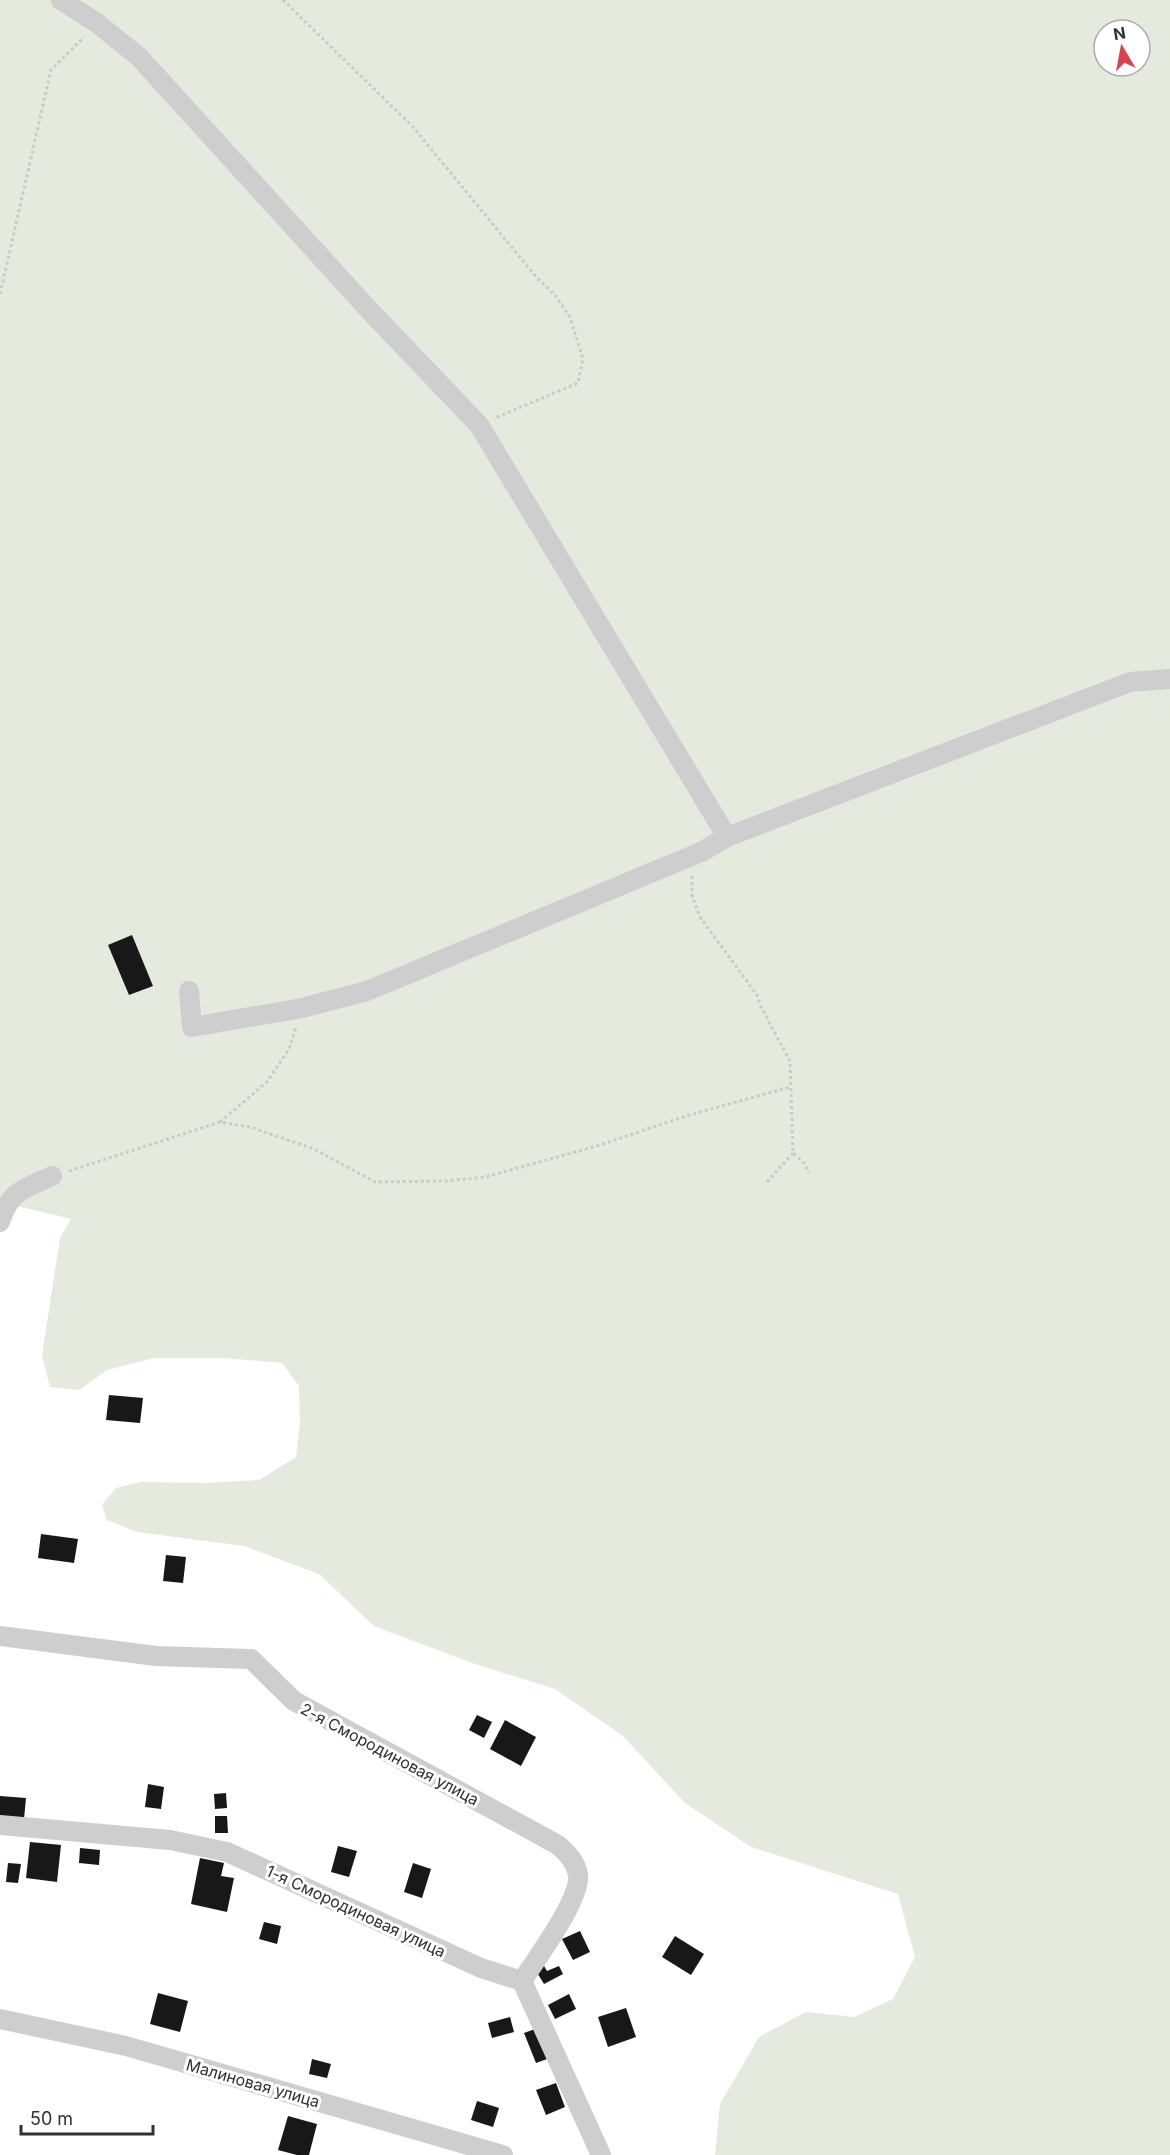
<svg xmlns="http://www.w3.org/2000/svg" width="1170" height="2155" viewBox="0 0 1170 2155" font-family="Inter,sans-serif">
  <rect width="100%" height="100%" fill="#fff"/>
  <path fill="#e4eade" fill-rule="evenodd" d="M0 0H1170V2155H715L720 2104 759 2037 806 2012 854 2017 893 1999 915 1957 898 1894 751 1847 685 1803 623 1736 555 1689 472 1663 374 1626 319 1574 244 1546 137 1532 107 1520 102 1505 116 1488 141 1482 206 1483 259 1480 296 1457 300 1423 299 1386 282 1363 224 1358H154L107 1370 79 1390 50 1387 42 1355 60 1238 71 1219 0 1202ZM1104 30H1140V66H1104Z"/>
  <g fill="#181818">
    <path d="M132 935 153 986 129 995 108 945Z"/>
    <path d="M109 1395 143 1398 140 1423 106 1420Z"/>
    <path d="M41 1534 78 1539 74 1563 38 1558Z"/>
    <path d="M166 1555 186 1557 183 1583 163 1581Z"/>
    <path d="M477 1715 492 1722 484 1738 469 1730Z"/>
    <path d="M505 1720 536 1737 521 1766 490 1749Z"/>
    <path d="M148 1784 164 1787 161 1809 145 1807Z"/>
    <path d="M226 1793 227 1808 215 1809 214 1794Z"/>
    <path d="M0 1796 26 1798 24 1819 0 1817Z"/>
    <path d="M215 1816H227L228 1833H215Z"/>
    <path d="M30 1842 61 1845 57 1882 26 1878Z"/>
    <path d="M338 1846 357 1851 349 1877 331 1872Z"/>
    <path d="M80 1848 100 1850 99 1865 79 1863Z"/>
    <path d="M200 1858 224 1863 221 1876 234 1878 227 1912 191 1904Z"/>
    <path d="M8 1863 21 1864 18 1883 6 1882Z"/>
    <path d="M413 1863 431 1869 422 1898 404 1892Z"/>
    <path d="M264 1922 281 1926 277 1944 259 1939Z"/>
    <path d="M580 1931 590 1952 573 1960 562 1939Z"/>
    <path d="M675 1936 704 1954 691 1975 662 1957Z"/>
    <path d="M544 1966 547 1971 559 1966 563 1974 544 1984 536 1971Z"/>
    <path d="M158 1993 188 2001 180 2032 150 2024Z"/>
    <path d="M569 1994 576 2009 555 2019 548 2005Z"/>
    <path d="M626 2008 636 2037 608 2047 598 2017Z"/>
    <path d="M510 2017 514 2032 492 2038 488 2023Z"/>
    <path d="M535 2029 547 2059 536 2063 524 2033Z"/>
    <path d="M312 2059 331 2064 327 2078 309 2074Z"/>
    <path d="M556 2083 565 2107 546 2115 536 2090Z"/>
    <path d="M477 2101 499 2108 493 2127 471 2120Z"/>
    <path d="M288 2116 317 2124 309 2155H297L278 2150Z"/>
  </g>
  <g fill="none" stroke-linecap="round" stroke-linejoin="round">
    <g stroke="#cbcbcb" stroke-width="3" stroke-dasharray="3 3" stroke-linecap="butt">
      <path d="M283 0 413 127 537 278 554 294 570 317 583 359 578 383 495 418"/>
      <path d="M0 294 51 70 84 37"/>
      <path d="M692 876V896L700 917 757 995 761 1007 790 1061 793 1153 804 1163 809 1173"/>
      <path d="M220 1122 267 1082 289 1049 296 1027"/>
      <path d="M69 1171 220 1122 250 1127 314 1149 375 1182 446 1181 485 1177 597 1146 686 1116 790 1087"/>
      <path d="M767 1182 793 1153"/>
    </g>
    <g stroke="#cecece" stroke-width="20">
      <path d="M61 0 97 23 139 57 370 311 479 425 727 837"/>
      <path d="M189 991 192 1027 302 1008 367 991 701 852 727 837 1130 682 1170 679"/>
      <path d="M0 1222C10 1190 24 1189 52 1176"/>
      <path d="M0 1636 156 1656 251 1659 294 1701 558 1845C568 1854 576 1862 578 1875 581 1899 536 1959 522 1981"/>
      <path d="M0 1825 170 1840 227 1852 481 1968 522 1981 601 2155"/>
      <path d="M0 2019 126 2046 503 2155"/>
    </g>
  </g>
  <g text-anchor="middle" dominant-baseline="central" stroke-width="6" stroke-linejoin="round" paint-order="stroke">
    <g font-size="16" fill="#313131" stroke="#fff">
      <text transform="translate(390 1754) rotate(28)">2-я Смородиновая улица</text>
      <text transform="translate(356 1911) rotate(25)">1-я Смородиновая улица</text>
      <text transform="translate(253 2083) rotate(16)">Малиновая улица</text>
    </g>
  </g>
  <g transform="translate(1122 48) rotate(350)"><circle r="28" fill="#ffffff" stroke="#adadad" stroke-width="1.5"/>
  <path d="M0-4.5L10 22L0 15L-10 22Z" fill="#d84352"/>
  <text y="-9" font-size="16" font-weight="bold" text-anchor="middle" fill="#313131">N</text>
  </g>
  <path d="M21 2125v9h132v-9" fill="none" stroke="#313131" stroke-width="3"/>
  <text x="30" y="2125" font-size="18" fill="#313131" stroke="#ffffff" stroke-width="4.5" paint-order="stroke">50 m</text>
</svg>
